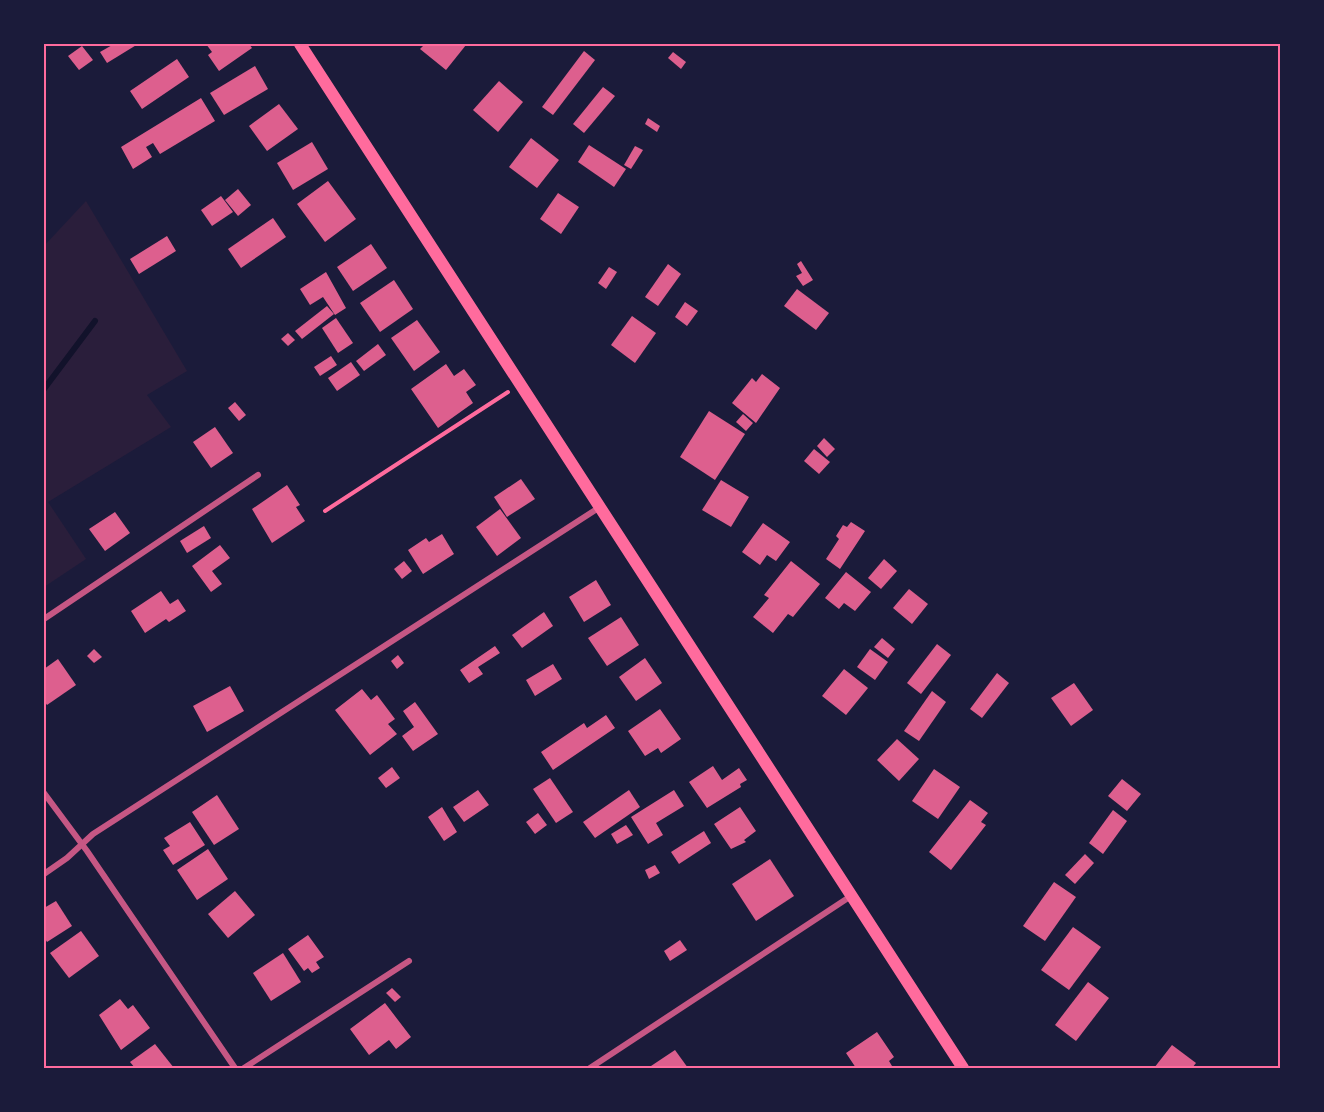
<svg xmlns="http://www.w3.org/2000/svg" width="1324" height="1112" viewBox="0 0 1324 1112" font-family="'Roboto Condensed',sans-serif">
  <rect width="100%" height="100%" fill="#1b1b3a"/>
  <path fill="#2a1e3b" d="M86 201 187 371 147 395 171 427 48 502 86 559 44 587V246Z"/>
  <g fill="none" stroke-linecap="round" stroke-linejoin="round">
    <path stroke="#12122b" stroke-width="6" d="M44 389 95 321"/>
  </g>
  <g fill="#dd5f8e">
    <path d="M114 44H138L107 63 100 52Z"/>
    <path d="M206 44H249L252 48 219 71 208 55 212 52Z"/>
    <path d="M425 44H464L466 45 446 70 420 49Z"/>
    <path d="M82 46 93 60 79 70 68 56Z"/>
    <path d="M584 51 595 60 553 115 542 107Z"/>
    <path d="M673 52 686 62 681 69 668 58Z"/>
    <path d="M177 59 189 77 142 109 130 91Z"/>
    <path d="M255 66 268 89 224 115 210 93Z"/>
    <path d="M499 81 523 102 498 132 473 110Z"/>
    <path d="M603 87 615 96 584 133 573 124Z"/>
    <path d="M201 98 215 121 160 154 153 143 146 147 152 157 133 169 121 147Z"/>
    <path d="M279 104 298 129 267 151 249 126Z"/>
    <path d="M648 118 660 126 657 132 645 124Z"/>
    <path d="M531 138 559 160 537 188 509 167Z"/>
    <path d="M312 142 328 169 293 190 277 163Z"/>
    <path d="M589 145 626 169 614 187 578 162Z"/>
    <path d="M635 146 643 150 631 169 624 165Z"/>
    <path d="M328 181 356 219 325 242 297 204Z"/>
    <path d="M238 189 251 205 238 216 225 200Z"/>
    <path d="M558 193 579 207 561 234 540 219Z"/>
    <path d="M221 196 233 212 212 226 201 210Z"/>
    <path d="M273 218 286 237 241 268 228 249Z"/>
    <path d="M167 236 176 251 139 274 130 259Z"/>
    <path d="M371 244 387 268 353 291 337 267Z"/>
    <path d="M801 261 813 280 803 286 796 276 802 273 797 264Z"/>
    <path d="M668 264 681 274 658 306 645 297Z"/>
    <path d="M609 267 617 272 606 289 598 283Z"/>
    <path d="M326 272 346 308 335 315 323 297 310 305 300 289Z"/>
    <path d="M394 280 413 309 380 332 360 303Z"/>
    <path d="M797 289 829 313 816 330 784 306Z"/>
    <path d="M685 302 698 311 687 326 675 317Z"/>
    <path d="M327 306 334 314 302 339 295 331Z"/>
    <path d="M632 316 656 333 635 363 611 345Z"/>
    <path d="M336 318 353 343 338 353 322 328Z"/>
    <path d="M417 320 440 352 414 371 391 338Z"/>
    <path d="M288 333 295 340 288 346 281 339Z"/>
    <path d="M378 344 386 355 364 371 356 361Z"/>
    <path d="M331 356 337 365 320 376 314 367Z"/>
    <path d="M351 362 360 375 337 391 328 378Z"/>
    <path d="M446 364 454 376 464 369 476 385 466 392 473 403 438 428 411 389Z"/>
    <path d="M762 374 780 388 756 423 732 403 752 378 756 382Z"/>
    <path d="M235 402 246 415 239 421 228 408Z"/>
    <path d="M709 411 745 434 715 480 680 457Z"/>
    <path d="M743 414 753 423 746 431 736 422Z"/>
    <path d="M215 427 233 453 211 468 193 442Z"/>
    <path d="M824 438 835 449 827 457 817 446Z"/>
    <path d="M814 449 830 462 819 474 804 461Z"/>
    <path d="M521 479 535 499 507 517 494 497Z"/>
    <path d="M721 480 749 497 731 527 702 510Z"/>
    <path d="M287 485 300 505 296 507 305 521 272 543 252 509Z"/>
    <path d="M500 509 521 538 497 556 476 527Z"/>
    <path d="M115 512 130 533 105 551 89 529Z"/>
    <path d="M851 522 865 531 840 569 826 559 839 539 836 536 843 525 847 527Z"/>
    <path d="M763 523 790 542 776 561 767 555 760 565 742 552Z"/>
    <path d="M204 526 211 538 187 553 180 541Z"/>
    <path d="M442 534 454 554 423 574 408 550 426 538 429 542Z"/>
    <path d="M220 545 230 558 212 571 222 584 211 592 192 566Z"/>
    <path d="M884 559 897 571 881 589 868 578Z"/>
    <path d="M404 561 412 571 402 579 394 569Z"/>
    <path d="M791 561 820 584 793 617 788 614 773 633 753 617 769 598 764 595Z"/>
    <path d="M846 572 871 592 855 611 844 603 839 609 825 598Z"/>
    <path d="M596 580 611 605 584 622 569 597Z"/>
    <path d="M909 589 928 604 912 624 893 608Z"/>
    <path d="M161 591 170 604 178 599 186 611 169 622 166 619 145 633 131 611Z"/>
    <path d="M544 612 553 626 522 648 512 635Z"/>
    <path d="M621 617 639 645 607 666 588 638Z"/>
    <path d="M882 638 895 649 888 658 874 647Z"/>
    <path d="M937 644 951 655 921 694 907 683Z"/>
    <path d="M495 646 500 653 478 667 483 674 469 683 460 670Z"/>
    <path d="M94 649 102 657 94 663 87 656Z"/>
    <path d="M870 649 888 662 875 680 857 667Z"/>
    <path d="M398 655 404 663 397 669 391 661Z"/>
    <path d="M645 658 662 683 636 701 619 677Z"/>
    <path d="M58 659 76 685 47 705 44 701V669Z"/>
    <path d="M553 664 562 679 535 696 526 680Z"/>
    <path d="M844 669 868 688 846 715 822 696Z"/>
    <path d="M997 673 1009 683 982 718 970 709Z"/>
    <path d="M1074 683 1093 710 1071 726 1051 698Z"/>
    <path d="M230 686 244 711 207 732 193 706Z"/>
    <path d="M362 689 371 700 377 695 395 719 388 724 397 734 370 755 335 710Z"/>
    <path d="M932 691 946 702 919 741 904 731Z"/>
    <path d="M415 702 438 734 413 751 402 736 414 727 403 711Z"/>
    <path d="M660 709 681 739 661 753 658 748 645 756 628 731Z"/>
    <path d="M606 715 615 728 553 770 541 752 584 723 587 728Z"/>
    <path d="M897 739 919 759 899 781 877 760Z"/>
    <path d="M713 766 722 780 739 768 747 780 740 784 741 787 707 808 689 782Z"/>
    <path d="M392 767 400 778 386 788 378 778Z"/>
    <path d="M934 769 960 787 938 819 912 801Z"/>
    <path d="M550 778 573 812 556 823 533 789Z"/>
    <path d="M1122 779 1141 794 1127 811 1108 796Z"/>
    <path d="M478 790 489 805 464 822 453 807Z"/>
    <path d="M629 790 640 807 595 838 583 822Z"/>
    <path d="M674 790 684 806 656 823 663 835 648 844 631 817Z"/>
    <path d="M217 795 239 829 214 845 192 812Z"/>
    <path d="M970 800 988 813 981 822 986 825 951 870 929 852Z"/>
    <path d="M442 807 457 832 444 841 428 817Z"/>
    <path d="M740 807 756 831 744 840 746 842 731 849 714 824Z"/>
    <path d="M1113 810 1127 821 1103 854 1089 843Z"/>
    <path d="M538 813 547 825 535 834 526 822Z"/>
    <path d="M190 822 205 845 173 865 163 850 170 846 164 838Z"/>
    <path d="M626 825 633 835 617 844 611 834Z"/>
    <path d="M704 831 711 843 679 864 671 852Z"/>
    <path d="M208 849 228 879 197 900 177 870Z"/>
    <path d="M1085 854 1094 863 1075 884 1065 875Z"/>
    <path d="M770 859 794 896 756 921 732 884Z"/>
    <path d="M655 865 660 873 649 879 645 870Z"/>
    <path d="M1054 882 1076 897 1045 941 1023 926Z"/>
    <path d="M235 891 255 915 228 938 208 914Z"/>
    <path d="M56 901 72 926 47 942 44 937V908Z"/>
    <path d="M1073 927 1101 947 1069 990 1041 970Z"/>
    <path d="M81 931 99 956 69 978 50 953Z"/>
    <path d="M308 935 324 957 316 962 320 968 312 973 308 968 304 971 288 949Z"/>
    <path d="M680 940 687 950 670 961 664 951Z"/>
    <path d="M283 953 301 982 271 1001 253 973Z"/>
    <path d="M1088 982 1109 998 1076 1041 1055 1025Z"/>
    <path d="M392 988 401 997 395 1002 386 993Z"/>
    <path d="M120 999 128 1009 133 1005 150 1028 121 1050 99 1015Z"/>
    <path d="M385 1003 411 1037 396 1049 389 1040 369 1055 350 1029Z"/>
    <path d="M877 1032 894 1057 889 1061 892 1066 888 1068H856L846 1053Z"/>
    <path d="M155 1044 174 1068H135L130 1062Z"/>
    <path d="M1172 1045 1196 1063 1192 1068H1154Z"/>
    <path d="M675 1050 688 1068H652L651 1066Z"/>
  </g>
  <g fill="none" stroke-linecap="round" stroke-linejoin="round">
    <path stroke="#ff6b9d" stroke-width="4" d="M325 511 508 392"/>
    <g stroke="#c65784" stroke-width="6">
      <path d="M44 619 258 475"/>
      <path d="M44 793 87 851 235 1068"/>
      <path d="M44 874 67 858 93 834 600 507"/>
      <path d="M244 1068 409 961"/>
      <path d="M590 1068 851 896"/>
    </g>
    <path stroke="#ff6b9d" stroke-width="12" d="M300 44 963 1068"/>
  </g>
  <rect width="1324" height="1112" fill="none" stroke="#1b1b3a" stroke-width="90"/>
  <rect x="45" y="45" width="1234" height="1022" fill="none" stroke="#ff6b9d" stroke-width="2"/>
</svg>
